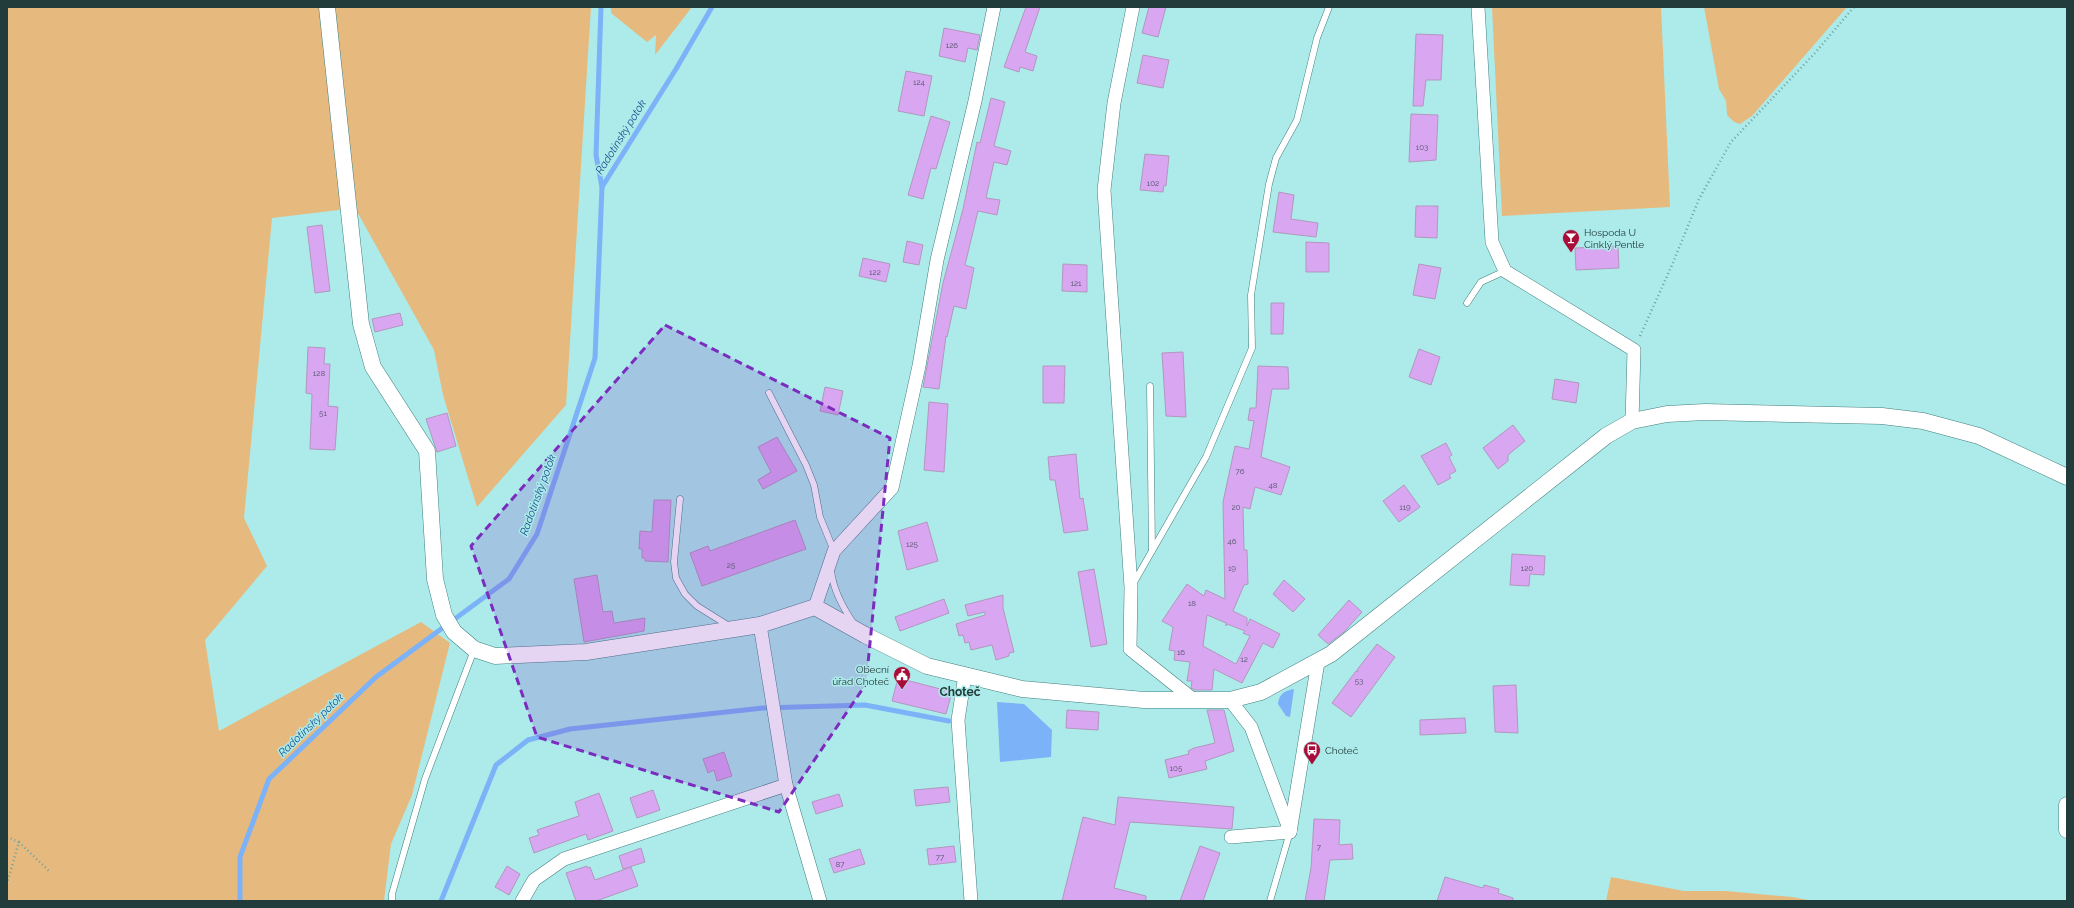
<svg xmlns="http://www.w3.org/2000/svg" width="2074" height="908" viewBox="0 0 2074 908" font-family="Raleway,sans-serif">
  <rect width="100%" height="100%" fill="#acebea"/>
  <g fill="#e6ba7e">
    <path d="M7 7H591L566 405 477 507 443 395 434 350 355 208 272 218 244 518 267 566 205 640 219 731 421 622 450 643 412 795 391 844 384 901H7Z"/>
    <path d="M611 7H692L655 55 656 35 647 42 611 13Z"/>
    <path d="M1492 7H1661L1670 207 1502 216Z"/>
    <path d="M1704 7H1847L1752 116 1740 124 1734 122 1727 115 1726 101 1719 89Z"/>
    <path d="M1611 877 1684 891H1726L1792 897 1813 901H1606Z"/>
  </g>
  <g fill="#7bb2f8">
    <path d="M1294 689 1290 717 1286 716 1278 704C1279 694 1284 691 1294 689Z"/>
    <path d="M997 702 1024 704 1052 730 1051 757 1000 762Z"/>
  </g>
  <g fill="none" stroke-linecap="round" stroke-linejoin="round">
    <g stroke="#7bb2f8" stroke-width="5">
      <path d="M601 7 596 155 602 187"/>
      <path d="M240 901V857L269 779 376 677 509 579 537 534 595 358 602 187 676 69 712 7"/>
      <path d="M441 901 496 765 528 740 570 729 763 708 865 705 949 721"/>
    </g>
  </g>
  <g fill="#d9a6f1" stroke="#b297be" fill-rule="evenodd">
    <path d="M1026 7H1040L1025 52 1037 56 1033 71 1020 67 1019 72 1004 67Z"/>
    <path d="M1149 7H1166L1158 37 1142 33Z"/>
    <path d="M944 28 980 35 977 50 968 48 965 62 939 56Z"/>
    <path d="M1416 34 1443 35 1441 80H1426L1423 106H1413Z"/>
    <path d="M1143 55 1169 60 1163 88 1137 83Z"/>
    <path d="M906 71 932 76 924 116 898 111Z"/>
    <path d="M991 98 1005 102 994 146 1011 151 1007 165 994 162 986 198 1000 200 997 215 978 211 965 265 974 268 966 309 954 306 947 337 946 336 939 389 923 387 943 283 963 209 977 142 980 143Z"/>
    <path d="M1411 114 1438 115 1436 160 1409 162Z"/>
    <path d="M931 116 950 122 936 169 931 168 923 199 908 195Z"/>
    <path d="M1145 154 1169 156 1166 186 1164 185 1163 192 1140 190Z"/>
    <path d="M1279 192 1294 195 1291 219 1318 223 1316 237 1273 232Z"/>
    <path d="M1416 206H1438L1437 238 1415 237Z"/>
    <path d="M322 225 330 291 315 293 307 227Z"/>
    <path d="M907 241 923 245 919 265 903 262Z"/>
    <path d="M1306 242 1329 243V272H1306Z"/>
    <path d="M1618 246 1619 268 1576 270 1575 248Z"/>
    <path d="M863 258 890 264 886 282 859 276Z"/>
    <path d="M1063 264 1087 265V292L1062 291Z"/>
    <path d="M1419 264 1441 268 1435 299 1413 295Z"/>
    <path d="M1271 303H1284L1283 334H1271Z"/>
    <path d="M400 313 403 325 375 332 372 319Z"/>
    <path d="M308 347 325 348 324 364H330L328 406 338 407 335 450 310 449 312 394 306 393Z"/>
    <path d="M1419 349 1440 357 1431 385 1409 377Z"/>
    <path d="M1183 352 1186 417 1166 416 1162 353Z"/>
    <path d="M1043 366H1065L1064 403H1043Z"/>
    <path d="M1258 366 1288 367 1289 389H1272L1261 457 1290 467 1281 495 1255 487 1250 509 1243 507 1244 550H1247L1248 584 1244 585 1233 611 1247 618V626L1250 619 1280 634 1273 648 1263 643 1242 683 1214 669 1212 690H1195L1191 688 1192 681H1187L1190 662 1174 660 1175 651 1169 650 1173 627 1162 621 1187 584 1204 596 1206 590 1225 599 1223 502 1235 446 1249 449 1254 421 1248 420 1250 408H1256ZM1207 615 1226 623V626L1227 624 1245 631 1243 633 1250 636 1236 664 1203 646Z"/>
    <path d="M1555 379 1579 383 1576 403 1552 399Z"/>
    <path d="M825 387 843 391 838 415 820 411Z"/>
    <path d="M929 402 948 404 944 472 924 470Z"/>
    <path d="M447 413 456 446 437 452 426 419Z"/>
    <path d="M1513 425 1525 441 1508 455V461L1498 469 1483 448Z"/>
    <path d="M777 437 797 471 763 489 758 480 771 472 758 447Z"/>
    <path d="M1446 443 1452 455 1449 457 1456 471 1449 475 1451 478 1438 485 1421 456Z"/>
    <path d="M1076 454 1080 499 1083 498 1088 530 1064 533 1055 480H1050L1048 457Z"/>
    <path d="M1404 485 1420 507 1399 522 1383 501Z"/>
    <path d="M654 500H671L668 562 645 561V558H642V549H639L640 531 652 532Z"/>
    <path d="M795 520 806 549 702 586 690 553 708 546 710 551Z"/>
    <path d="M927 522 938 561 907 570 898 531Z"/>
    <path d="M1512 554 1545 556 1544 575 1530 574 1529 586 1510 585Z"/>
    <path d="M1094 569 1107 644 1091 647 1078 572Z"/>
    <path d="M597 575 603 612 612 611 614 623 645 618 644 631 584 642 574 579Z"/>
    <path d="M1284 580 1305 599 1293 612 1273 594Z"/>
    <path d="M1003 595V608L1014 652 1009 653V656L996 660 992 645 971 650 969 642 965 643 963 635 959 636 956 624 985 615V612L968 616 965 605Z"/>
    <path d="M944 599 949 613 900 631 895 617Z"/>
    <path d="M1349 600 1362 612 1344 632 1328 644 1318 635Z"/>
    <path d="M1377 644 1395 657 1351 717 1332 703 1356 671 1358 672 1357 670Z"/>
    <path d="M898 678 952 692 946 714 892 701Z"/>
    <path d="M1516 685 1518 733 1495 732 1493 686Z"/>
    <path d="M1067 710 1099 712 1098 730 1066 728Z"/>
    <path d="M1207 710H1224L1234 751 1205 761 1207 769 1169 778 1165 760 1189 754 1188 751 1194 748 1215 743Z"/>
    <path d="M1465 718 1466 733 1420 735V720Z"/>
    <path d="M724 752 732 776 717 781 714 770 708 773 703 759Z"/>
    <path d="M948 787 950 802 916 806 914 790Z"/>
    <path d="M653 790 660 810 637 818 630 798Z"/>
    <path d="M599 793 613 831 588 840 586 834 534 853 529 838 539 835 537 830 579 816 575 802Z"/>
    <path d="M839 794 843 806 816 814 812 802Z"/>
    <path d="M1118 797 1234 807 1232 829 1130 822 1114 888 1146 896V901H1062L1083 817 1115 825Z"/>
    <path d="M1314 819 1340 820 1339 845 1352 844 1353 859 1330 860 1324 901H1305L1311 868Z"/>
    <path d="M954 846 956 862 929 865 927 849Z"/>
    <path d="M1200 846 1220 853 1203 901H1180Z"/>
    <path d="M641 848 645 862 623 869 619 856Z"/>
    <path d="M860 849 865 864 834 873 829 859Z"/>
    <path d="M507 866 520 874 509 895 495 887Z"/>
    <path d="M587 866V868L590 867 595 880 631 867 638 886 596 901H576L566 873Z"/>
    <path d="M1445 877 1483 888 1484 885 1499 889 1498 893 1513 898V901H1437Z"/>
  </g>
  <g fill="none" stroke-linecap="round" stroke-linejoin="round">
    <defs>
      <g id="service">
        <path d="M1467 303 1481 282 1505 271"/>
        <path d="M1150 386 1152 550"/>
        <path d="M769 393 806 465 814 485 820 517 834 551"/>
        <path d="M680 499 674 562 676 578 685 594 697 606 729 626"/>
        <path d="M831 570C833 590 843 608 854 624"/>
        <path d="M1133 584 1206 457 1252 348 1251 295 1269 184 1276 158 1297 120 1317 38 1329 7"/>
        <path d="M392 901V894L425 779 474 650"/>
        <path d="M1270 901 1290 832"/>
      </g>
      <g id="minor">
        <path d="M1133 7 1114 103 1104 190 1131 587 1130 649 1194 700"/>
        <path d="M1478 7 1492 242 1505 271 1634 350 1632 421"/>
        <path d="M815 607 834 551 892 488 919 366 937 260 975 101 994 7"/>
        <path d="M760 625 786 785 820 901"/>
        <path d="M965 675 958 720 971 901"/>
        <path d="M1230 700 1251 727 1290 831"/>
        <path d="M1290 832 1318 662"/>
        <path d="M1231 837 1290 832"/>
        <path d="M522 901 534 880 564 859 786 785"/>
      </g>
      <g id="tertiary">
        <path d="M327 7 361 324 373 367 427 451 435 579 444 615 454 632 474 649 495 656 586 652 760 625 815 607 865 635 927 666 1022 689 1144 700H1230L1261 692 1331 654 1606 436 1632 421 1667 414 1705 412 1882 416 1923 421 1979 436 2067 477"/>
        <path d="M2067 805V830"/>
      </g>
    </defs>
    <use href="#service" stroke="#427e7e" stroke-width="7"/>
    <use href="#minor" stroke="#427e7e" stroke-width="14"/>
    <use href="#tertiary" stroke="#427e7e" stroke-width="17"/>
    <g stroke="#71a09f" stroke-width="2.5" stroke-dasharray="1 3" stroke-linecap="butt">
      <path d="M1640 336 1672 265 1699 199 1731 142 1815 53 1854 7"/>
      <path d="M7 837 19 842 7 883"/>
      <path d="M19 842 49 871"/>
    </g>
    <use href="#service" stroke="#fff" stroke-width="6"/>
    <use href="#minor" stroke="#fff" stroke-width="13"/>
    <use href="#tertiary" stroke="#fff" stroke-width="16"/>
  </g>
  <path fill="#7b2cbf" fill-opacity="0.2" stroke="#7b2cbf" stroke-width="3" stroke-dasharray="8 5" stroke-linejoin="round" d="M665 325 890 438 866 684 779 812 537 737 471 546Z"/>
  <defs>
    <symbol id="bar-pin" viewBox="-11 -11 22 30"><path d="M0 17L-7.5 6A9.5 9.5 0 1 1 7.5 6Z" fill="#a70d38" stroke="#acebea"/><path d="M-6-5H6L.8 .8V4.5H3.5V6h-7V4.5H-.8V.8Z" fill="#fff"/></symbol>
    <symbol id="civic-pin" viewBox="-11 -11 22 30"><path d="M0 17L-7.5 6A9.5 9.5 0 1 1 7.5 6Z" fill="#a70d38" stroke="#acebea"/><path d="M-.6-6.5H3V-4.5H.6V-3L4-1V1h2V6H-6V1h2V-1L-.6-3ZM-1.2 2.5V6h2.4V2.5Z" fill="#fff"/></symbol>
    <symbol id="bus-pin" viewBox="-11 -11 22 30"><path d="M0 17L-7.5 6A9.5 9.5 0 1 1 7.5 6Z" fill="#a70d38" stroke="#acebea"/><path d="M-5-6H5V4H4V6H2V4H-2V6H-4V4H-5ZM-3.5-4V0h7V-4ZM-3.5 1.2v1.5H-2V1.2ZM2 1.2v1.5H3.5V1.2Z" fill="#fff"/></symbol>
  </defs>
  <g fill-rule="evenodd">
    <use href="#bar-pin" x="1561" y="228" width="20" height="27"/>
    <use href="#civic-pin" x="892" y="665" width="20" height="27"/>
    <use href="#bus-pin" x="1302" y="740" width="20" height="27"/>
  </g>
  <g text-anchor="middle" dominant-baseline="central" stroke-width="3" stroke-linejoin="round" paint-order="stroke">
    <g font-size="8" fill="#505668">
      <text x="952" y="45">126</text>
      <text x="919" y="82">124</text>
      <text x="1422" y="147">103</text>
      <text x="1153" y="183">102</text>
      <text x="875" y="272">122</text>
      <text x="1076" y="283">121</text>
      <text x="319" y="373">128</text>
      <text x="323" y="413">51</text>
      <text x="1240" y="471">76</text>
      <text x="1273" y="485">48</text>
      <text x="1236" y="507">20</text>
      <text x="1405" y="507">119</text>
      <text x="1232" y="541">46</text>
      <text x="912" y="544">125</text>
      <text x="731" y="565">25</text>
      <text x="1232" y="568">19</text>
      <text x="1527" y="568">120</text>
      <text x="1192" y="603">18</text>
      <text x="1181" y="652">16</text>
      <text x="1244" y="659">12</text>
      <text x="1359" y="681">53</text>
      <text x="1176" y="768">105</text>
      <text x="1319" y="847">7</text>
      <text x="940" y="857">77</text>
      <text x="840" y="864">87</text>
    </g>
    <g font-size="10" fill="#223c3b" stroke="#acebea" text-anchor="start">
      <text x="1584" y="232">Hospoda U<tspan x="1584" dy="12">Cinklý Pentle</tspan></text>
      <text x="889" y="669" text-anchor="end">Obecní<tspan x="889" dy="12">úřad Choteč</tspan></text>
      <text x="1325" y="750">Choteč</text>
    </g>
    <g font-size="11" font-style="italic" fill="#194f8e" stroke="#acebea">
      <text transform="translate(621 137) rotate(-58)">Radotínský potok</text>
      <text transform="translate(538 495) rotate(-70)">Radotínský potok</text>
      <text transform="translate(311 725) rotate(-44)">Radotínský potok</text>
    </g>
    <g font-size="12" font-weight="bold" fill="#223c3b" stroke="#acebea">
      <text x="960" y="692">Choteč</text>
    </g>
  </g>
  <rect width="2074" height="908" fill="none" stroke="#223c3b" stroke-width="16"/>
</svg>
